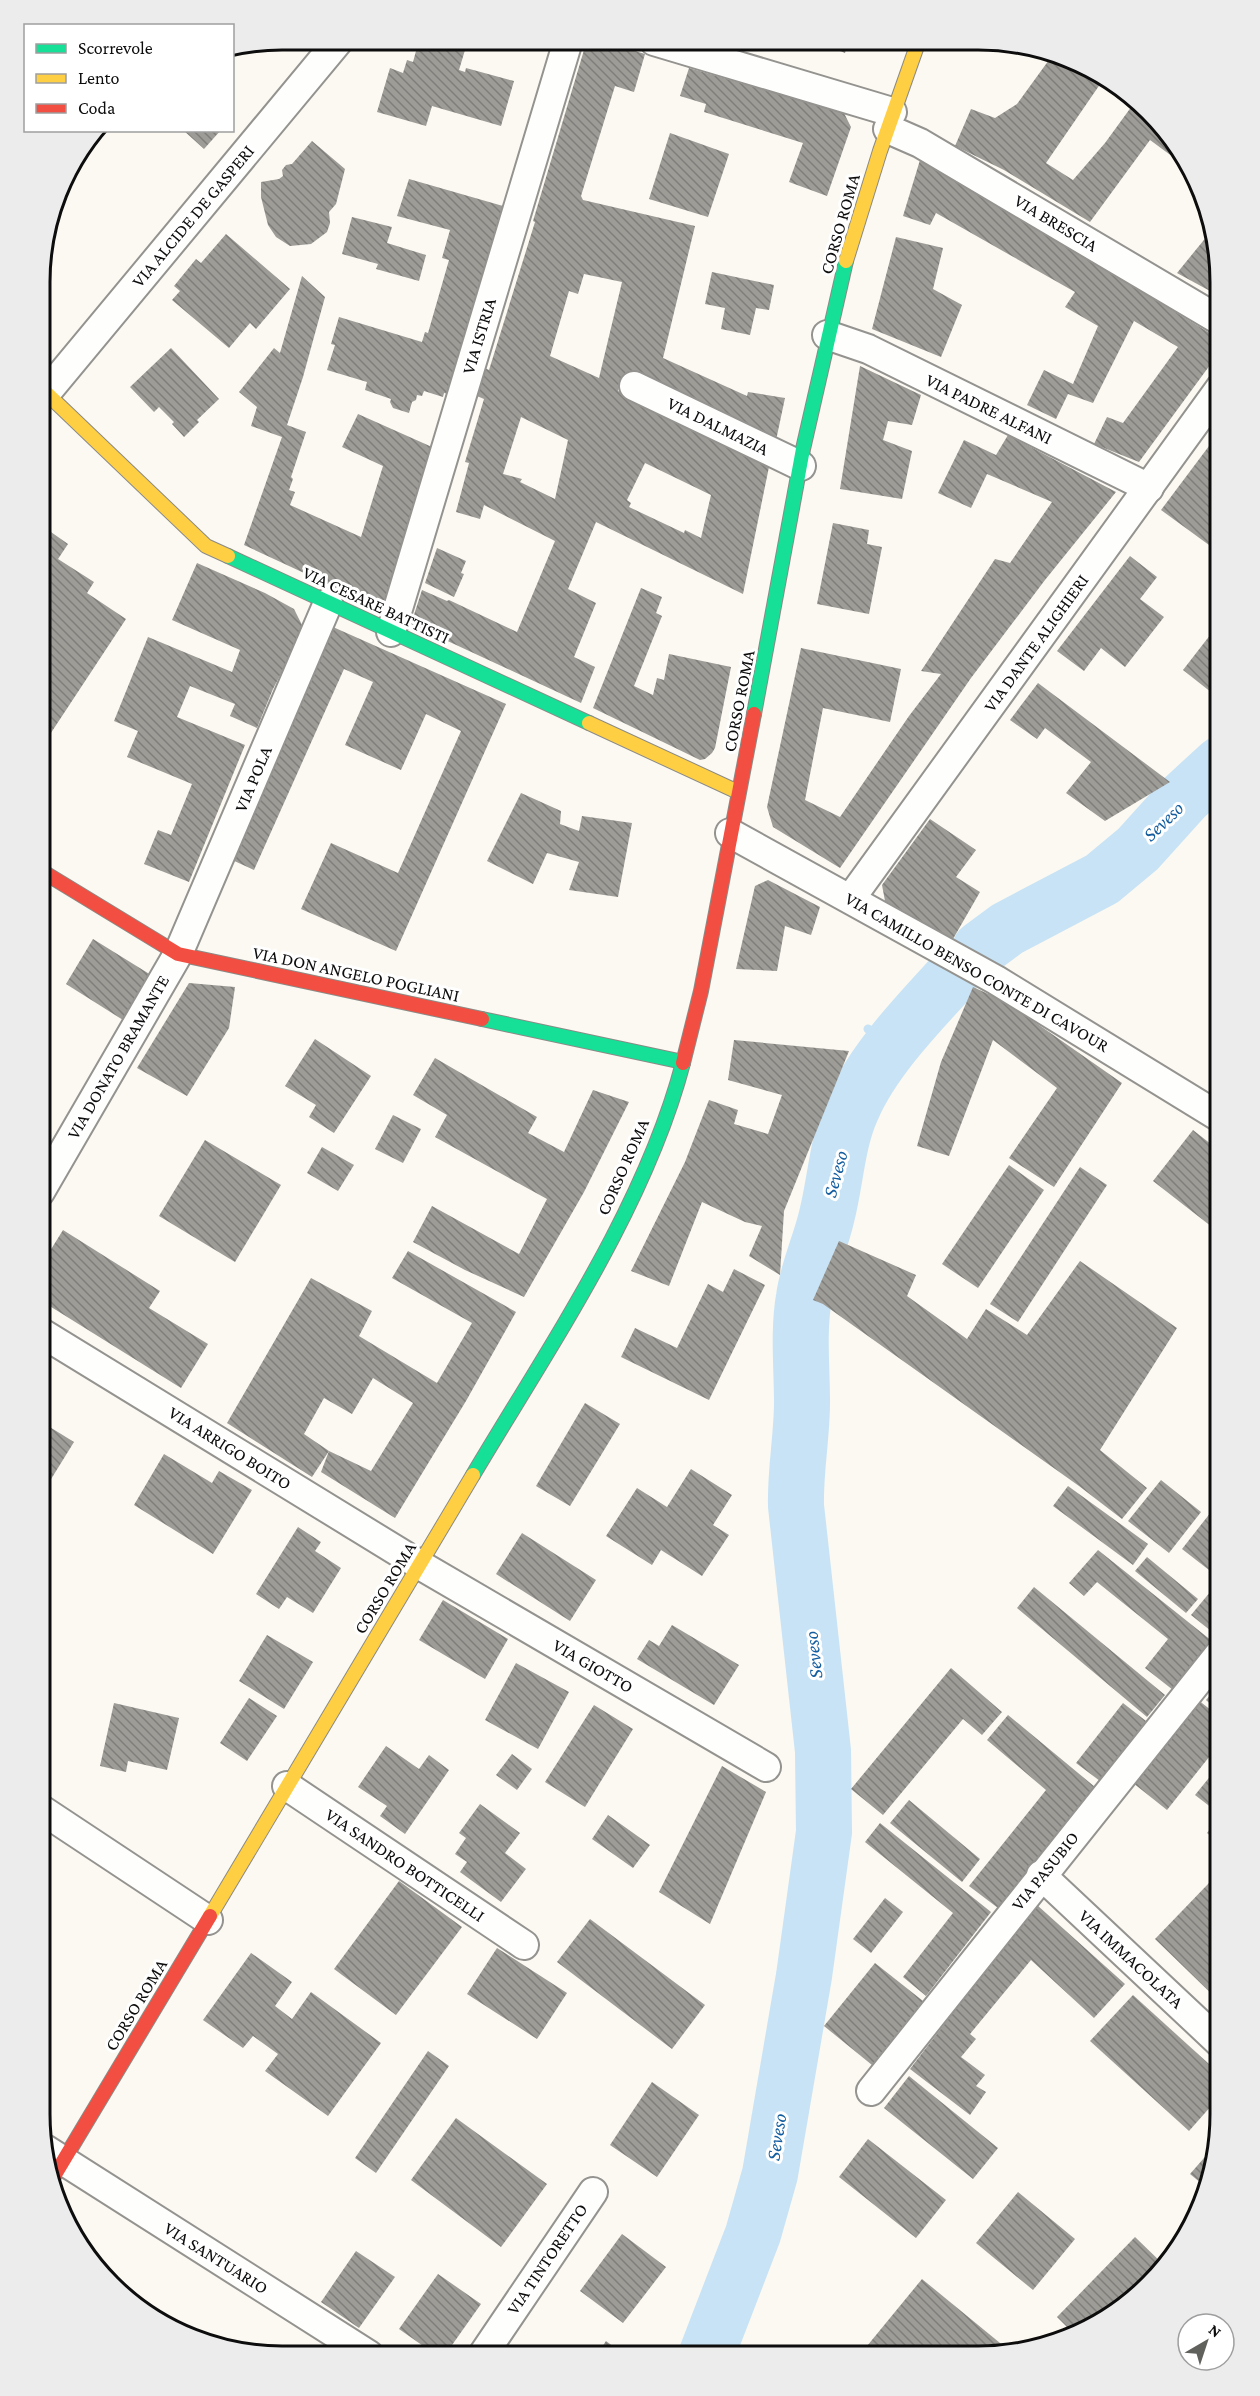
<svg xmlns="http://www.w3.org/2000/svg" width="1260" height="2396" viewBox="0 0 1260 2396" font-family="'Crimson Pro',serif">
  <defs>
    <pattern id="building-back-hatch" width="6" height="6" patternUnits="userSpaceOnUse" patternTransform="scale(1.5)"><rect width="6" height="6" fill="#9e9c97"/><path d="M-1 5l2 2M0 0l6 6M5-1l2 2" fill="none" stroke="#7f7e7a"/></pattern>
  </defs>
  <rect width="100%" height="100%" fill="#fbf9f1"/>
  <g fill="none" stroke-linecap="round" stroke-linejoin="round">
    <path stroke="#c7e3f5" stroke-width="9" d="M868 1029 893 1046"/>
    <g stroke="#c7e3f5" stroke-width="56">
      <path d="M980 949 1007 929 1102 879 1138 849 1184 798 1221 764"/>
      <path d="M706 2356 753 2234 770 2174 804 1976 824 1832 823 1751 796 1506C795 1471 802 1437 802 1402 802 1367 798 1332 804 1297 808 1269 821 1242 827 1215 836 1179 837 1142 852 1109 872 1062 916 1016 950 979"/>
    </g>
  </g>
  <g fill="url(#building-back-hatch)" fill-rule="evenodd">
    <path d="M419 40H468L459 70 465 72 466 68 514 81 501 126 432 106 426 126 377 112 390 68 403 73 407 60 413 62Z"/>
    <path d="M602 41 645 54 634 92 615 86 581 196 583 200 695 226 663 358 747 396 748 392 785 398 775 445 626 372 623 385H619L618 391 770 462 743 594 596 522 568 589 596 603 574 657 595 667 581 703 411 624 422 590 447 601 449 600 517 632 555 541 484 505 480 519 456 512 469 463 465 462 484 399 477 396 485 368 489 370 535 222 533 221 584 50 592 42ZM584 274 622 282 599 378 550 356 569 291 578 294ZM521 417 568 440 555 499 520 482 522 479 503 474ZM645 463 711 495 701 538 685 530 684 533 629 507 631 503 627 500Z"/>
    <path d="M817 42H843L848 43 845 53Z"/>
    <path d="M1054 53 1086 64 1105 77 1046 163 1073 180 1105 143 1137 99 1180 147 1192 171 1150 140 1090 222 1004 170 955 146 971 109 995 118 1017 104Z"/>
    <path d="M689 68 844 113 851 127 827 196 789 182 803 143 704 112 706 104 680 96Z"/>
    <path d="M183 130H221L204 149Z"/>
    <path d="M670 133 729 154 708 217 649 199Z"/>
    <path d="M312 141 345 169 336 204 329 212 330 223 327 232 311 244 290 246 276 237 268 225 261 197V182L279 179 283 176 282 170 286 165 292 164Z"/>
    <path d="M920 160 1123 280 1221 340V350L1139 462 1094 444 1107 417 1123 423 1178 347 1134 321 1093 403 1068 394 1056 419 1027 405 1044 370 1073 384 1098 326 1065 307 1075 292 936 213 930 225 903 216Z"/>
    <path d="M409 179 503 206 449 394 444 393 443 397 424 391 422 396 417 395 416 400 412 402 409 413 393 408 390 402 391 399 365 390 367 382 327 370 335 345 331 344 339 317 422 342 425 332 428 333 449 260 442 258 450 230 397 216Z"/>
    <path d="M352 217 392 227 387 243 426 255 419 281 376 269 378 264 342 254Z"/>
    <path d="M1212 230 1221 282V297L1177 273Z"/>
    <path d="M226 234 290 289 256 329 250 323 229 348 172 300 180 291 174 286 196 259 201 263Z"/>
    <path d="M896 237 943 248 933 289 962 305 941 357 872 329Z"/>
    <path d="M712 272 774 285 769 310 756 308 750 335 721 329 725 308 705 304Z"/>
    <path d="M302 276 325 297 303 377 287 425 306 432 291 477 293 479 289 490 295 492 290 505 361 537 383 466 342 447 358 414 432 447 386 599 373 605 244 545 282 437 251 426 257 407 239 392 274 348 280 353Z"/>
    <path d="M171 348 219 399 197 420 199 422 184 437 172 424 174 422 159 407 154 412 130 387Z"/>
    <path d="M860 366 921 395 912 425 888 421 883 440 912 451 902 499 840 489Z"/>
    <path d="M1221 430V529L1209 545 1161 510Z"/>
    <path d="M1008 435 1116 492 1045 580 971 678 840 868 773 827 767 807 801 648 901 669 890 722 823 708 805 800 840 817 909 716 941 674 921 671 995 559 1010 563 1052 502 987 474 971 508 938 493 964 440 996 455Z"/>
    <path d="M833 523 869 530 867 544 882 547 869 614 817 604Z"/>
    <path d="M41 525 68 544 58 559 94 582 87 593 126 619 43 745 40 743Z"/>
    <path d="M437 548 466 561 461 573 464 574 454 597 425 583Z"/>
    <path d="M1130 556 1157 577 1140 599 1164 617 1125 667 1101 648 1084 671 1057 651Z"/>
    <path d="M197 563 265 593 294 609 304 629 273 689 257 728 230 716 235 704 190 686 177 717 245 745 189 882 144 864 158 830 171 835 192 784 127 757 138 731 114 721 148 637 232 672 240 650 172 620Z"/>
    <path d="M641 588 662 597 656 613 662 616 634 686 653 695 657 678 664 680 669 654 731 667 715 748 712 753 705 759 700 760 593 708Z"/>
    <path d="M1221 621V700L1183 670Z"/>
    <path d="M333 627 506 704 396 951 301 909 331 843 398 873 461 731 426 714 401 770 345 745 373 682 344 669 254 870 230 859Z"/>
    <path d="M1038 683 1170 782 1105 821 1066 793 1091 762 1045 728 1037 739 1010 720Z"/>
    <path d="M521 793 561 811 560 824 579 831 582 816 632 823 618 897 569 890 579 862 547 853 533 884 487 861Z"/>
    <path d="M930 819 976 850 956 877 980 892 953 939 885 901 882 885Z"/>
    <path d="M768 880 820 907 811 935 785 926 777 971 736 969 755 886Z"/>
    <path d="M93 939 151 975 123 1020 66 984Z"/>
    <path d="M189 983 235 987 229 1028 187 1096 137 1068Z"/>
    <path d="M973 987 1006 1002 1122 1083 1054 1187 1009 1158 1057 1088 993 1040 949 1156 917 1146 941 1062Z"/>
    <path d="M315 1039 371 1076 334 1133 309 1117 316 1105 285 1086Z"/>
    <path d="M734 1040 849 1051 784 1211 780 1275 749 1256 762 1226 745 1222 702 1202 669 1286 631 1271 685 1162 709 1100 738 1110 734 1124 768 1134 782 1095 728 1080Z"/>
    <path d="M435 1058 537 1117 528 1133 564 1152 593 1090 629 1102 584 1192 524 1297 465 1270 413 1242 432 1206 519 1254 547 1199 435 1137 447 1115 413 1095Z"/>
    <path d="M393 1115 421 1129 403 1163 375 1149Z"/>
    <path d="M1193 1130 1221 1152V1234L1153 1181Z"/>
    <path d="M205 1140 281 1185 235 1262 159 1216Z"/>
    <path d="M322 1147 354 1165 338 1191 307 1173Z"/>
    <path d="M1009 1165 1044 1190 978 1288 942 1264Z"/>
    <path d="M1080 1167 1107 1185 1018 1322 990 1304Z"/>
    <path d="M63 1230 160 1291 149 1308 208 1344 181 1388 40 1300V1267Z"/>
    <path d="M839 1241 916 1275 907 1296 967 1339 986 1309 1027 1335 1080 1261 1177 1328 1100 1450 1147 1488 1122 1519 1079 1486 823 1304 813 1300Z"/>
    <path d="M408 1251 516 1312 466 1401 395 1518 321 1472 329 1451 371 1471 413 1403 373 1378 352 1414 324 1398 304 1434 329 1451 312 1477 227 1423 311 1278 372 1311 359 1336 437 1383 472 1323 392 1278Z"/>
    <path d="M734 1269 765 1285 709 1400 621 1357 635 1328 677 1348 708 1284 723 1292Z"/>
    <path d="M585 1403 620 1424 570 1506 536 1486Z"/>
    <path d="M40 1421 74 1442 40 1497Z"/>
    <path d="M164 1454 212 1483 219 1471 252 1490 213 1554 134 1505Z"/>
    <path d="M691 1469 732 1495 713 1525 729 1535 702 1576 661 1550 652 1565 606 1536 637 1488 667 1507Z"/>
    <path d="M1161 1480 1201 1512 1169 1553 1128 1521Z"/>
    <path d="M1068 1486 1148 1544 1133 1565 1053 1506Z"/>
    <path d="M1211 1512 1221 1519V1573L1218 1577 1182 1549Z"/>
    <path d="M298 1527 321 1542 315 1551 341 1568 313 1613 287 1597 279 1609 256 1594Z"/>
    <path d="M522 1533 596 1580 570 1621 496 1574Z"/>
    <path d="M1098 1550 1212 1641 1173 1690 1145 1668 1168 1639 1097 1582 1084 1596 1069 1583Z"/>
    <path d="M1147 1557 1198 1599 1186 1613 1135 1571Z"/>
    <path d="M1221 1579V1630L1216 1635 1191 1615Z"/>
    <path d="M1034 1587 1165 1695 1147 1717 1017 1608Z"/>
    <path d="M443 1600 508 1639 485 1679 419 1640Z"/>
    <path d="M672 1625 739 1665 714 1705 637 1659 649 1640 659 1646Z"/>
    <path d="M267 1635 313 1662 284 1709 239 1681Z"/>
    <path d="M516 1663 569 1692 538 1749 485 1720Z"/>
    <path d="M951 1668 1002 1712 982 1735 963 1719 883 1815 851 1789Z"/>
    <path d="M1221 1683V1713L1206 1700Z"/>
    <path d="M1193 1696 1221 1718V1742L1167 1810 1128 1779Z"/>
    <path d="M249 1698 277 1716 247 1761 220 1743Z"/>
    <path d="M114 1703 179 1718 167 1770 128 1761 126 1772 100 1766Z"/>
    <path d="M1123 1703 1146 1721 1100 1781 1076 1763Z"/>
    <path d="M594 1705 633 1729 585 1807 545 1782Z"/>
    <path d="M1008 1715 1095 1787 998 1908 969 1886 1046 1790 987 1740Z"/>
    <path d="M386 1746 419 1769 429 1755 449 1770 405 1834 380 1816 387 1806 358 1787Z"/>
    <path d="M512 1754 532 1769 517 1790 496 1775Z"/>
    <path d="M1221 1763V1815L1195 1795Z"/>
    <path d="M722 1766 766 1792 710 1924 659 1892Z"/>
    <path d="M909 1800 980 1859 962 1882 890 1823Z"/>
    <path d="M480 1804 520 1833 505 1853 526 1869 501 1902 460 1872 467 1862 455 1854 466 1838 459 1833Z"/>
    <path d="M608 1815 650 1845 633 1868 592 1839Z"/>
    <path d="M1221 1815V1844L1207 1833Z"/>
    <path d="M880 1823 991 1912 926 1996 903 1977 953 1913 865 1842Z"/>
    <path d="M399 1881 462 1927 396 2015 334 1969Z"/>
    <path d="M1209 1883 1221 1894 1220 2002 1155 1939Z"/>
    <path d="M885 1898 903 1912 871 1953 853 1939Z"/>
    <path d="M1037 1905 1125 1984 1094 2018 1031 1960 970 2034 976 2039 961 2057 985 2075 976 2086 986 2092 970 2115 910 2069 949 2018 941 2012Z"/>
    <path d="M590 1919 705 2005 672 2049 557 1962Z"/>
    <path d="M497 1948 567 1993 537 2039 467 1994Z"/>
    <path d="M251 1953 292 1982 275 2006 292 2019 311 1992 381 2043 328 2116 265 2071 278 2054 253 2036 243 2048 203 2020Z"/>
    <path d="M875 1963 923 2001 872 2065 824 2026Z"/>
    <path d="M1133 1995 1220 2074V2096L1189 2131 1090 2041Z"/>
    <path d="M428 2051 449 2066 376 2173 355 2158Z"/>
    <path d="M909 2076 998 2148 973 2179 884 2108Z"/>
    <path d="M652 2082 699 2115 657 2177 610 2145Z"/>
    <path d="M456 2118 547 2184 501 2247 411 2180Z"/>
    <path d="M868 2139 946 2200 916 2238 839 2177Z"/>
    <path d="M1218 2142 1207 2188 1190 2174Z"/>
    <path d="M1018 2192 1075 2239 1033 2290 976 2243Z"/>
    <path d="M622 2234 666 2267 623 2323 580 2291Z"/>
    <path d="M1135 2237 1166 2267 1113 2316 1075 2335 1057 2317Z"/>
    <path d="M356 2251 395 2277 359 2328 321 2302Z"/>
    <path d="M438 2274 481 2304 445 2355H436L399 2329Z"/>
    <path d="M922 2279 1011 2352 978 2357H858Z"/>
    <path d="M606 2341 626 2356H596Z"/>
  </g>
  <g fill="none" stroke-linecap="round" stroke-linejoin="round">
    <defs>
      <g id="street">
        <path d="M654 41 892 112"/>
        <path d="M888 129 920 143 1221 321"/>
        <path d="M827 335 868 349 1149 488"/>
        <path d="M634 386 801 466"/>
        <path d="M46 393 340 39"/>
        <path d="M391 632 568 41"/>
        <path d="M730 833 996 980 1221 1118"/>
        <path d="M851 898 1221 387"/>
        <path d="M40 1192 178 954 328 603"/>
        <path d="M40 1332 420 1565 766 1767"/>
        <path d="M287 1786 524 1945"/>
        <path d="M39 1808 208 1920"/>
        <path d="M1041 1875 1220 2043"/>
        <path d="M871 2091 1221 1652"/>
        <path d="M45 2149 369 2355"/>
        <path d="M482 2356 593 2192"/>
      </g>
      <g id="fast">
        <path d="M228 556 589 723"/>
        <path d="M754 714 803 449 846 261"/>
        <path d="M482 1019 683 1062"/>
        <path d="M473 1475C549 1347 645 1208 683 1063"/>
      </g>
      <g id="slow">
        <path d="M846 261 880 151 918 43"/>
        <path d="M41 388 206 546 228 556"/>
        <path d="M589 723 738 792"/>
        <path d="M210 1916 473 1475"/>
      </g>
      <g id="jam">
        <path d="M40 870 178 954 482 1019"/>
        <path d="M683 1063 701 991 754 714"/>
        <path d="M50 2183 210 1916"/>
      </g>
    </defs>
    <use href="#street" stroke="#949390" stroke-width="32"/>
    <use href="#fast" stroke="#8b8a86" stroke-width="16"/>
    <use href="#slow" stroke="#8b8a86" stroke-width="16"/>
    <use href="#jam" stroke="#8b8a86" stroke-width="16"/>
    <use href="#street" stroke="#fefefd" stroke-width="28"/>
    <use href="#fast" stroke="#16e098" stroke-width="14"/>
    <use href="#slow" stroke="#ffcf43" stroke-width="14"/>
    <use href="#jam" stroke="#f24e42" stroke-width="14"/>
  </g>
  <g text-anchor="middle" dominant-baseline="central" stroke-width="6" stroke-linejoin="round" paint-order="stroke">
    <g font-size="18" fill="#0d0d0d" stroke="#fff">
      <text transform="translate(193 216) rotate(-50)">VIA ALCIDE DE GASPERI</text>
      <text transform="translate(1056 223) rotate(31)">VIA BRESCIA</text>
      <text transform="translate(840 224) rotate(-74)">CORSO ROMA</text>
      <text transform="translate(479 336) rotate(-73)">VIA ISTRIA</text>
      <text transform="translate(989 409) rotate(26)">VIA PADRE ALFANI</text>
      <text transform="translate(718 426) rotate(26)">VIA DALMAZIA</text>
      <text transform="translate(376 605) rotate(25)">VIA CESARE BATTISTI</text>
      <text transform="translate(1036 643) rotate(-54)">VIA DANTE ALIGHIERI</text>
      <text transform="translate(739 701) rotate(-79)">CORSO ROMA</text>
      <text transform="translate(253 779) rotate(-67)">VIA POLA</text>
      <text transform="translate(977 972) rotate(30)">VIA CAMILLO BENSO CONTE DI CAVOUR</text>
      <text transform="translate(356 974) rotate(12)">VIA DON ANGELO POGLIANI</text>
      <text transform="translate(118 1057) rotate(-60)">VIA DONATO BRAMANTE</text>
      <text transform="translate(623 1167) rotate(-66)">CORSO ROMA</text>
      <text transform="translate(230 1448) rotate(32)">VIA ARRIGO BOITO</text>
      <text transform="translate(385 1588) rotate(-59)">CORSO ROMA</text>
      <text transform="translate(593 1666) rotate(30)">VIA GIOTTO</text>
      <text transform="translate(405 1865) rotate(34)">VIA SANDRO BOTTICELLI</text>
      <text transform="translate(1045 1871) rotate(-51)">VIA PASUBIO</text>
      <text transform="translate(1131 1959) rotate(43)">VIA IMMACOLATA</text>
      <text transform="translate(136 2005) rotate(-59)">CORSO ROMA</text>
      <text transform="translate(216 2258) rotate(32)">VIA SANTUARIO</text>
      <text transform="translate(547 2259) rotate(-56)">VIA TINTORETTO</text>
    </g>
    <g font-size="20" font-style="italic" fill="#145ea0" stroke="#fff">
      <text transform="translate(1163 821) rotate(-44)">Seveso</text>
      <text transform="translate(835 1174) rotate(-75)">Seveso</text>
      <text transform="translate(813 1655) rotate(-96)">Seveso</text>
      <text transform="translate(776 2137) rotate(-81)">Seveso</text>
    </g>
  </g>
  <path d="M0 0H1260V2396H0ZM282 50H978A232 232 0 0 1 1210 282V2114A232 232 0 0 1 978 2346H282A232 232 0 0 1 50 2114V282A232 232 0 0 1 282 50Z" fill="#ececec" fill-rule="evenodd"/>
  <path fill="none" stroke="#0d0d0d" stroke-width="3" d="M282 50H978A232 232 0 0 1 1210 282V2114A232 232 0 0 1 978 2346H282A232 232 0 0 1 50 2114V282A232 232 0 0 1 282 50Z"/>
  <rect x="24" y="24" width="210" height="108" fill="#ffffff" stroke="#9e9e9e" stroke-width="1.5"/>
  <rect x="36" y="44" width="30" height="9" fill="#16e098" stroke="#9e9e9e" stroke-width="1.5"/>
  <text x="78" y="54" font-size="18" fill="#0d0d0d">Scorrevole</text>
  <rect x="36" y="74" width="30" height="9" fill="#ffcf43" stroke="#9e9e9e" stroke-width="1.5"/>
  <text x="78" y="84" font-size="18" fill="#0d0d0d">Lento</text>
  <rect x="36" y="104" width="30" height="9" fill="#f24e42" stroke="#9e9e9e" stroke-width="1.5"/>
  <text x="78" y="114" font-size="18" fill="#0d0d0d">Coda</text>
  <g transform="translate(1206 2342) rotate(39)"><circle r="28" fill="#ffffff" stroke="#9e9e9e" stroke-width="1.5"/>
  <path d="M0-4.5L10 22L0 15L-10 22Z" fill="#60605d"/>
  <text y="-9" font-size="16" font-weight="bold" text-anchor="middle" fill="#0d0d0d">N</text>
  </g>
</svg>
